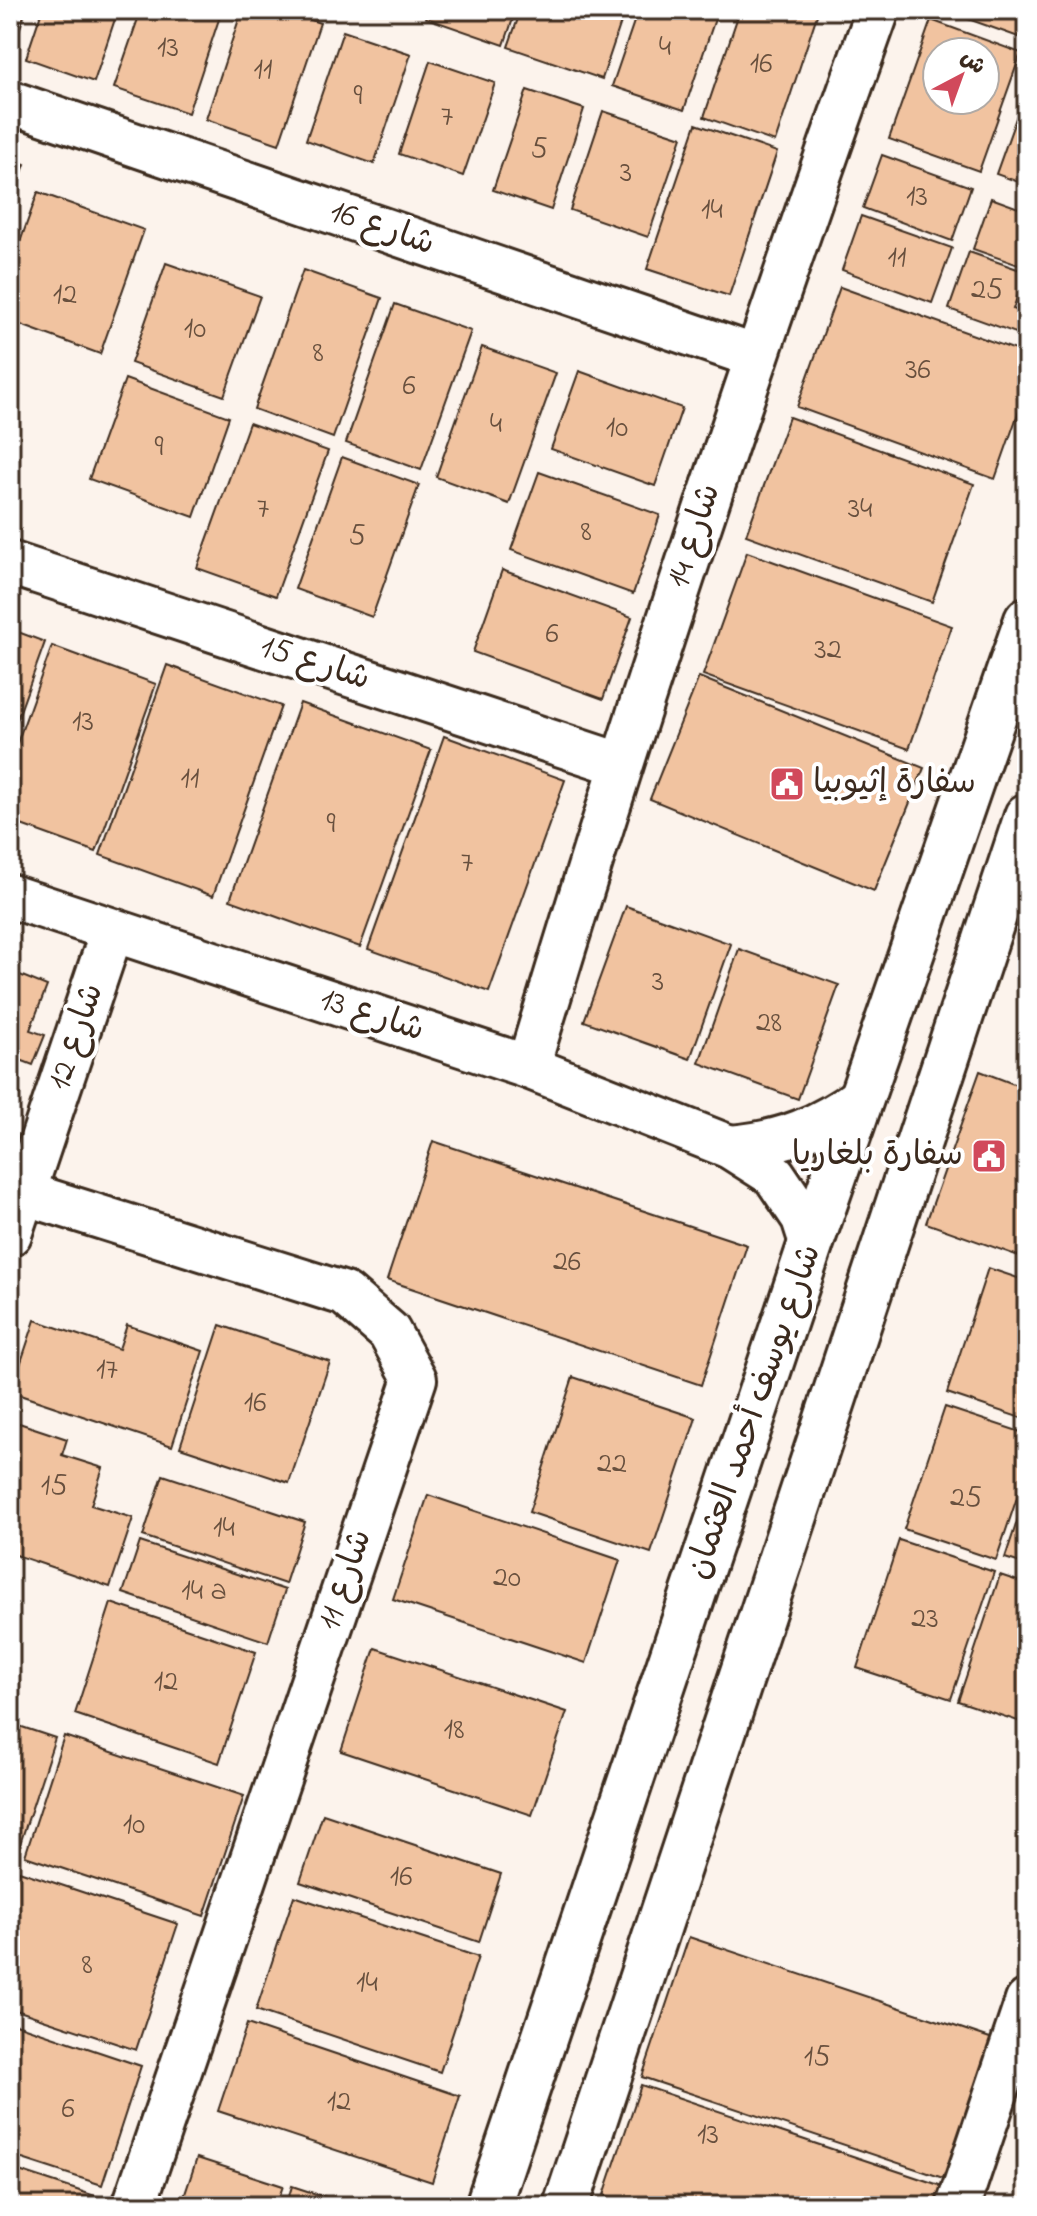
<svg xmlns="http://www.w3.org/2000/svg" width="1037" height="2216" viewBox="0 0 1037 2216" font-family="'Indie Flower','Playpen Sans Arabic',sans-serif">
  <rect width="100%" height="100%" fill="#fcf3ec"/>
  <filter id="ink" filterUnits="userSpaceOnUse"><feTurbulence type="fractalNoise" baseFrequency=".0125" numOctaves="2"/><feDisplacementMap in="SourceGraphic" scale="16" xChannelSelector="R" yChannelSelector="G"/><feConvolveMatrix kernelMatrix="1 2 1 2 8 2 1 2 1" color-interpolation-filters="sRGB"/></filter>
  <g filter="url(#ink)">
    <g fill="#f1c3a0" stroke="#3b2a1e" stroke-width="2" fill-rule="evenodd">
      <path d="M10 10H26L16 40 10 38Z"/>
      <path d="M42 10H118L94 82 26 58Z"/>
      <path d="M141 10H222L188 113 114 88Z"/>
      <path d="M242 10H281L320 23 279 144 206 119Z"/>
      <path d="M429 10H516L504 45 426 18Z"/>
      <path d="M521 10H625L602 79 508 47Z"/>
      <path d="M638 10H718L684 110 612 86Z"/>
      <path d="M740 10 818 12 775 142 704 117Z"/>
      <path d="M943 10H1027V29L1024 39Z"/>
      <path d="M931 20 1021 53 979 171 889 139ZM937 52H985V100H937Z"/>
      <path d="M343 31 411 54 374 164 306 140Z"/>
      <path d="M430 61 495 83 463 176 399 154Z"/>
      <path d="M1027 87V185L996 174Z"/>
      <path d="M527 90 584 109 551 210 493 190Z"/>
      <path d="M603 111 682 137 648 237 570 210Z"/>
      <path d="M696 124 777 152 729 296 647 269Z"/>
      <path d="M882 155 971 187 952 241 863 208Z"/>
      <path d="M10 158 25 164 10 207Z"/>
      <path d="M38 192 144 230 100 354 10 321V270Z"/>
      <path d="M991 198 1027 211V268L973 249Z"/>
      <path d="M861 216 952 248 932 303 842 270Z"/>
      <path d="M969 252 1026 272 1013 309 1027 313V337L949 309Z"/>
      <path d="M166 263 260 296 224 396 131 363Z"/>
      <path d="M303 270 382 298 333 438 254 409Z"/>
      <path d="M840 287 1027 354V388L995 479 797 407Z"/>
      <path d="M395 304 471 331 421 470 346 443Z"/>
      <path d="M482 347 556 373 509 504 436 477Z"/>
      <path d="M579 371 682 408 655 486 551 449Z"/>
      <path d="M125 379 229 417 194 517 89 479Z"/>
      <path d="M789 417 974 484 932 602 746 535Z"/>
      <path d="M249 423 328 451 276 596 197 568Z"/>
      <path d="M342 457 419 485 372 617 295 589Z"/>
      <path d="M539 472 660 515 633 594 511 550Z"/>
      <path d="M747 552 952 626 909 749 703 675Z"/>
      <path d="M502 570 632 617 603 699 473 652Z"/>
      <path d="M10 629 45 642 10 739Z"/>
      <path d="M52 646 156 684 96 852 10 821V763Z"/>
      <path d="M167 665 281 706 213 896 100 855Z"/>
      <path d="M699 677 924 768 874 891 650 799Z"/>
      <path d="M300 703 431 750 360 947 230 900Z"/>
      <path d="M444 736 565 780 489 992 368 949Z"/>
      <path d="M626 906 731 944 690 1059 584 1021Z"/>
      <path d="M739 949 839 985 798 1099 699 1063Z"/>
      <path d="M10 971 47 986 30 1030 45 1035 33 1065 10 1056Z"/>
      <path d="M980 1071 1027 1089V1259L926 1223Z"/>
      <path d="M433 1141 747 1245 701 1385 387 1280Z"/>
      <path d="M988 1268 1027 1281V1420L947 1393Z"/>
      <path d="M35 1320 119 1349 127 1325 203 1351 172 1446 11 1392Z"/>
      <path d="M220 1325 330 1362 289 1483 180 1447Z"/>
      <path d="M573 1377 696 1418 651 1553 529 1512Z"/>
      <path d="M945 1407 1027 1434V1468L996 1560 904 1529Z"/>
      <path d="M10 1420 67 1439 62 1455 103 1468 91 1505 133 1518 110 1587 10 1553Z"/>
      <path d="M163 1475 305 1522 285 1584 143 1536Z"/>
      <path d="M1027 1491V1565L1005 1558Z"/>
      <path d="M428 1495 620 1560 586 1663 393 1599Z"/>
      <path d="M899 1540 994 1572 951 1699 857 1668Z"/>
      <path d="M140 1542 285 1590 268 1642 123 1593Z"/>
      <path d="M1000 1575 1027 1584V1724L958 1701Z"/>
      <path d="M111 1603 256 1652 219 1763 75 1714Z"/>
      <path d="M375 1648 567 1712 532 1815 341 1751Z"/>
      <path d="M10 1723 55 1738 17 1853 10 1851Z"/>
      <path d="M64 1736 244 1796 204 1916 25 1856Z"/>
      <path d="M323 1814 501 1874 479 1942 300 1882Z"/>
      <path d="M19 1871 178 1924 136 2050 10 2008V1900Z"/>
      <path d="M294 1896 478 1957 440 2072 256 2010Z"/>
      <path d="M689 1937 993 2039 946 2179 642 2077Z"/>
      <path d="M10 2022 141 2066 102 2185 10 2155Z"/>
      <path d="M247 2024 460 2096 432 2182 218 2111Z"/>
      <path d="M641 2085 945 2187 939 2206H637L604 2195Z"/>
      <path d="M197 2158 283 2186 276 2206H181Z"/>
      <path d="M10 2168 107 2200 105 2206H10Z"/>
      <path d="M292 2186 353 2206H286Z"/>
    </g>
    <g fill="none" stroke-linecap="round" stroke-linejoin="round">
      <defs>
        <g id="street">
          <path d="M10 102 754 356"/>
          <path d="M10 563 619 764"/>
          <path d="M10 896 528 1067 730 1147 774 1175 803 1218 811 1243"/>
          <path d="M528 1067C635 711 753 360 878 10"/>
          <path d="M730 1147C782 1143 821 1127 862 1097"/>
          <path d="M24 1193 345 1294 389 1332 415 1379 134 2206"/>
          <path d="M10 1234 112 931"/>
          <path d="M958 2206 1027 2001"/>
        </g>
        <g id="secondary">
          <path d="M488 2206 811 1243 1027 620"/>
          <path d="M566 2206 1027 816"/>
        </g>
      </defs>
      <use href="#street" stroke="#3b2a1e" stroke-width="48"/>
      <use href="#secondary" stroke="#3b2a1e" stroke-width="50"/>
      <use href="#street" stroke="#fff" stroke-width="42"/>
      <use href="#secondary" stroke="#fff" stroke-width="44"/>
    </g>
  </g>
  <defs>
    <symbol id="civic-square" viewBox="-11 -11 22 22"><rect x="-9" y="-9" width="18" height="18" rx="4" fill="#d1495b" stroke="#fff"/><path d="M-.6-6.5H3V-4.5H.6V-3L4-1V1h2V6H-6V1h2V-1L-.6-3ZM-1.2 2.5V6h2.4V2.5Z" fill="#fff"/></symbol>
  </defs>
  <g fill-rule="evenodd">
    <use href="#civic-square" x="767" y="764" width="40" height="40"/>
    <use href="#civic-square" x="969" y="1136" width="40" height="40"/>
  </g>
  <g text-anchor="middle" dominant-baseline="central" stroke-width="8" stroke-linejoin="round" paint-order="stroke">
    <g font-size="30" fill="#68503e">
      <text x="665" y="48">4</text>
      <text x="168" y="49">13</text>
      <text x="761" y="65">16</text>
      <text x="263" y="71">11</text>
      <text x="358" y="97">9</text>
      <text x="447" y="118">7</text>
      <text x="539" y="150">5</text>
      <text x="626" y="174">3</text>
      <text x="917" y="198">13</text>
      <text x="712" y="211">14</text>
      <text x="897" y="259">11</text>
      <text x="987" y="291">25</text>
      <text x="65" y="296">12</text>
      <text x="195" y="330">10</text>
      <text x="318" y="354">8</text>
      <text x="918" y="371">36</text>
      <text x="409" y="387">6</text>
      <text x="496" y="425">4</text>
      <text x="617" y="429">10</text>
      <text x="159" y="448">9</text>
      <text x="263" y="510">7</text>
      <text x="860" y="510">34</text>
      <text x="586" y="533">8</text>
      <text x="357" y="537">5</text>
      <text x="552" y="635">6</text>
      <text x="828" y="651">32</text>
      <text x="83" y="723">13</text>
      <text x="190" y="780">11</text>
      <text x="331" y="825">9</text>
      <text x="467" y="864">7</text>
      <text x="658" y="983">3</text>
      <text x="769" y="1024">28</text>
      <text x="567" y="1263">26</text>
      <text x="107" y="1371">17</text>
      <text x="255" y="1404">16</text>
      <text x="612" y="1465">22</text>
      <text x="54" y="1487">15</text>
      <text x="966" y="1499">25</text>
      <text x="224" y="1529">14</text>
      <text x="507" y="1579">20</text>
      <text x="204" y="1592">14 a</text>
      <text x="925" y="1620">23</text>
      <text x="166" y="1683">12</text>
      <text x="454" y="1731">18</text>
      <text x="134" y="1826">10</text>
      <text x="401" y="1878">16</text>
      <text x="87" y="1966">8</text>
      <text x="367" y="1984">14</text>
      <text x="817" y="2058">15</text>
      <text x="339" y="2103">12</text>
      <text x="68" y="2110">6</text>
      <text x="708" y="2136">13</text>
    </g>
    <g font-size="34" fill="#3b2a1e" stroke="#fff">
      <text transform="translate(382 229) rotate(19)">شارع 16</text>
      <text transform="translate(695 536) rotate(-72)">شارع 14</text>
      <text transform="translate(315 664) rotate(18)">شارع 15</text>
      <text transform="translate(372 1016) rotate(18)">شارع 13</text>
      <text transform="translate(77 1037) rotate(-71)">شارع 12</text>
      <text transform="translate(755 1412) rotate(-71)">شارع يوسف أحمد العثمان</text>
      <text transform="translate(346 1580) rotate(-71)">شارع 11</text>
    </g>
    <g font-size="34" fill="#3b2a1e" stroke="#fff" text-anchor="start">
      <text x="813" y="784">سفارة إثيوبيا</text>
      <text x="963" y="1156" text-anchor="end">سفارة بلغاريا</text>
    </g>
  </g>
  <rect width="1037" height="2216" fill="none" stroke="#fff" stroke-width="40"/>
  <rect x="20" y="20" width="997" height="2176" fill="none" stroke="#3b2a1e" stroke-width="3" filter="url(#ink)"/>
  <g transform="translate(961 76) rotate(41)"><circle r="38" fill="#ffffff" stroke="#b1aaa5" stroke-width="2"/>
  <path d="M0-6L14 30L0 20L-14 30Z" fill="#d1495b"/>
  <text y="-12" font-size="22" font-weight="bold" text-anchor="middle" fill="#3b2a1e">ش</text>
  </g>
</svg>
